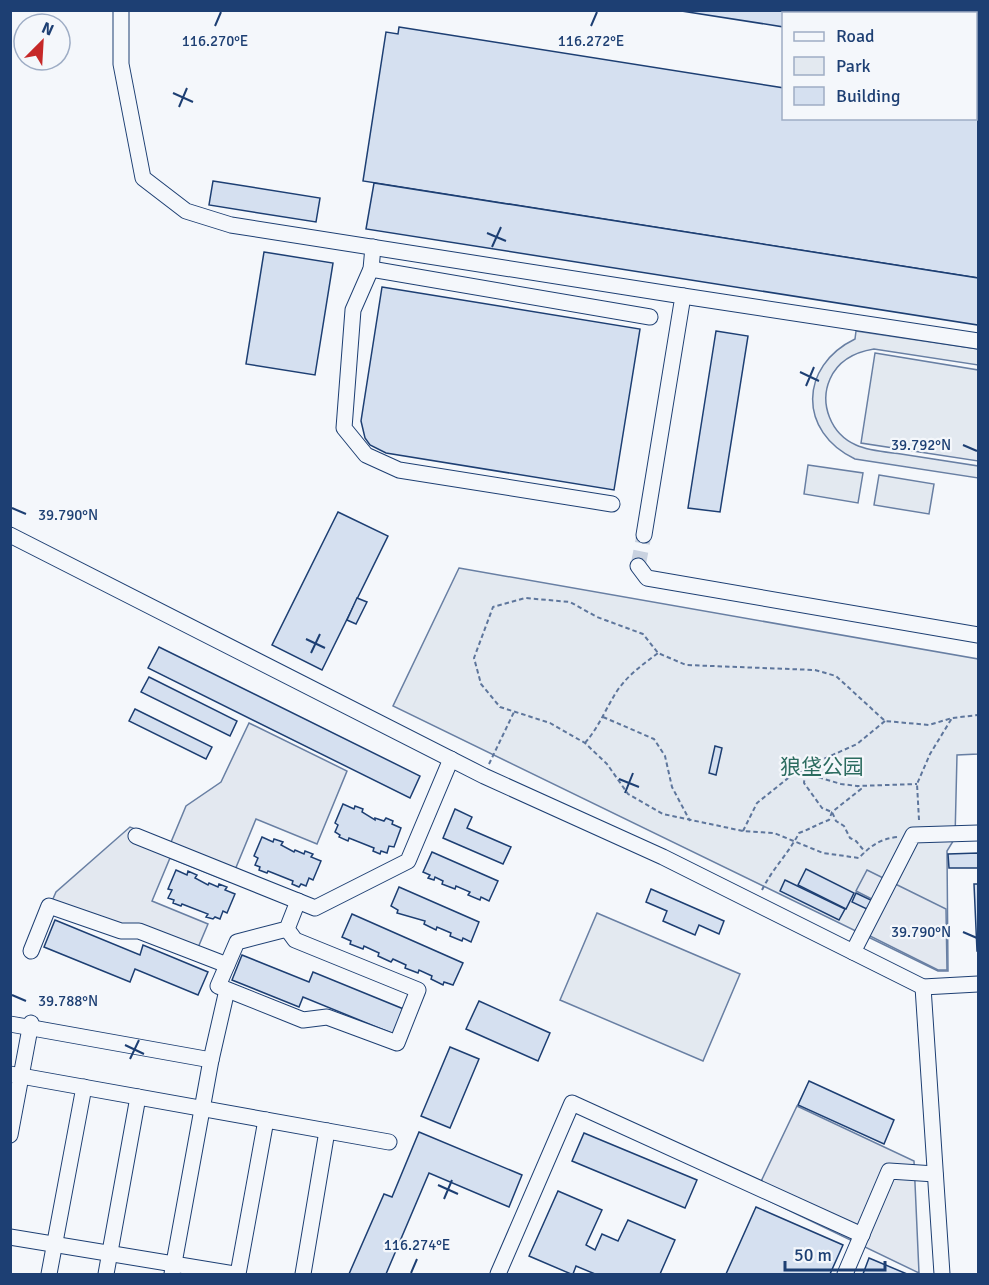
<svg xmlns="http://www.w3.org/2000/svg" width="989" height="1285" viewBox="0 0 989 1285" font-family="Signika,'Noto Sans SC',sans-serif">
  <rect width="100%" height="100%" fill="#f4f7fb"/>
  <g fill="#e3e9f0" stroke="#687fa3" stroke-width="1.5">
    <path d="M856 331 978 349V365L874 349C855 352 838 361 830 379 819 404 831 434 856 445 869 451 886 452 901 454 927 458 953 462 978 466V478L855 459C798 432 799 366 855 339Z"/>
    <path d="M875 353 978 370V461L861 443Z"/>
    <path d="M808 465 863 473 858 503 804 494Z"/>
    <path d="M879 475 934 484 929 514 874 505Z"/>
    <path d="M459 568 978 659V754L957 755 955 838 947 851 948 971H938L393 706Z"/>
    <path d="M597 913 740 974 703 1061 560 1000Z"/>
  </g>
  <g fill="#e3e8f0" stroke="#687fa3" stroke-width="1.5">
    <path d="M249 723 347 771 317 844 256 819 230 882 170 858 152 901 208 924 197 950 121 927 52 901 56 892 130 827 171 842 186 806 221 782Z"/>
    <path d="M867 870 946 909 947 970H938L858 930 874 900 856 891Z"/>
    <path d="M797 1106 914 1161 919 1273 755 1194Z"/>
  </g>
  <g fill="#d5e0f0" stroke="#1d3f73" stroke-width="1.5">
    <path d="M675 10H978V58H976V14H784V27Z"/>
    <path d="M399 27 784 88V118H978V278L363 181 386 32 398 34Z"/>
    <path d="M213 181 320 198 316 222 209 205Z"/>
    <path d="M374 183 978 278V325L366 229Z"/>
    <path d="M264 252 333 263 315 375 246 364Z"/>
    <path d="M382 287 640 329 614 490 386 453 370 445 365 438 361 421Z"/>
    <path d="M716 331 748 336 720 512 688 508Z"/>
    <path d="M338 512 388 536 322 670 272 645Z"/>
    <path d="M357 598 367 602 356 624 347 620Z"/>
    <path d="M159 647 420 776 410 798 148 668Z"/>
    <path d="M149 677 237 721 230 736 141 692Z"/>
    <path d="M135 709 212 747 206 759 129 721Z"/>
    <path d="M715 746 722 748 716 775 709 773Z"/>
    <path d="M343 804 354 809 355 806 363 809 362 812 375 820V818L384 821 386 818 393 821 392 824 401 828 394 847 389 846 387 853 381 851 380 854 373 851 374 848 349 838 348 841 339 837 340 835 335 832 338 825 335 823Z"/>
    <path d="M455 809 472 817 467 828 511 847 503 864 443 838Z"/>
    <path d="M262 837 273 842 274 839 283 842 281 845 294 852 295 850 304 854 305 851 313 854 311 857 321 861 313 880 309 878 306 886 301 884 299 887 292 884 293 881 268 871 267 873 259 870 260 867 255 865 258 858 254 856Z"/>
    <path d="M432 852 498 881 489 901 481 897 480 900 468 895 470 892 456 886 455 889 442 884 443 881 435 877 434 880 428 878 430 875 423 872Z"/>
    <path d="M978 853V868H949L948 854Z"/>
    <path d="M806 869 854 893 846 909 798 885Z"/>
    <path d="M176 870 187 875 188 871 197 875 195 878 208 885 209 883 218 887 219 884 227 887 225 890 235 894 227 913 223 911 220 919 215 917 213 919 206 917 208 914 182 904 181 906 173 903 174 900 168 898 172 890 168 889Z"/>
    <path d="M785 880 845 909 839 920 780 891Z"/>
    <path d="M974 884H978V951H977Z"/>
    <path d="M399 887 479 922 471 942 463 938 462 941 450 936 451 933 437 927 436 930 424 924 425 921 397 913 398 910 391 906Z"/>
    <path d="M651 889 724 921 719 934 699 925 695 935 663 921 667 911 646 902Z"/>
    <path d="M856 893 875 902 871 911 852 902Z"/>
    <path d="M352 914 463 963 453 985 444 982 443 985 431 979 432 976 419 970 418 973 405 968 406 965 393 959 391 962 378 956 379 953 364 946 363 949 350 944 351 941 342 937Z"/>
    <path d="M55 920 140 955 143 945 208 972 198 995 135 969 130 982 44 947Z"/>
    <path d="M242 955 309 982 313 972 406 1010 396 1035 303 997 299 1007 232 980Z"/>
    <path d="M479 1001 550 1033 538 1061 466 1029Z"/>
    <path d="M450 1047 479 1059 450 1128 421 1116Z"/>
    <path d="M809 1081 894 1120 884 1144 798 1105Z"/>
    <path d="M419 1132 522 1175 509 1207 429 1173 386 1274H349L384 1194 392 1197Z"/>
    <path d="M584 1133 697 1180 685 1208 572 1161Z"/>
    <path d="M558 1191 602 1210 586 1245 595 1250 602 1234 618 1241 628 1220 675 1240 660 1274H595L576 1266 573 1274H571L529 1256Z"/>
    <path d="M756 1207 843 1245 830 1274H726Z"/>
    <path d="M869 1258 907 1274H863Z"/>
  </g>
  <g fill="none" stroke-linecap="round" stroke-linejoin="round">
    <path stroke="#c9d2e0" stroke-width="15" stroke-dasharray="15 8" stroke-linecap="butt" d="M638 566 644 535"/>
    <defs>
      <g id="minor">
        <path d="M121 10V64L143 178 186 211 231 225 683 296 644 535"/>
        <path d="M373 247 371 269 353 310 344 428 366 455 399 470 612 504"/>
        <path d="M371 269 650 317"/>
        <path d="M683 296 978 341"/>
        <path d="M10 535 484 776 663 857 923 987 978 984"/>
        <path d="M638 566 647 578 978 635"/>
        <path d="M136 836 315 908 408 861 451 759"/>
        <path d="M287 929 237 942 218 986 303 1020 327 1017 397 1043 418 990 295 940 287 929 298 901"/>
        <path d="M31 951 49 906 121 931H139L227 965"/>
        <path d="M853 952 913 835 978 833"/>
        <path d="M923 987 942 1274"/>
        <path d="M10 1024 211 1060"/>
        <path d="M10 1074 389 1142"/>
        <path d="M10 1135 31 1023"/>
        <path d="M10 1237 234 1274"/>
        <path d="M49 1274 84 1087"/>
        <path d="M106 1274 138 1097"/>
        <path d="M172 1274 211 1060 227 990"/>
        <path d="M238 1274 266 1120"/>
        <path d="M303 1274 327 1131"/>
        <path d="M498 1274 572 1103 862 1235"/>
        <path d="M845 1274 889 1171 935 1174"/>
      </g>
    </defs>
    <use href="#minor" stroke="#1d3f73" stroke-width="17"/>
    <g stroke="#5e769c" stroke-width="2" stroke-dasharray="4.5 3" stroke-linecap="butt">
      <path d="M603 717 654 739 665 756 672 787 690 821"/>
      <path d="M585 743C599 727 606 708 617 691 628 675 642 665 658 653"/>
      <path d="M489 764 514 712"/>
      <path d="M797 771 841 784 857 786 917 784"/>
      <path d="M805 773 804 783 822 808 832 812 836 821 844 826 850 838 856 841 865 852"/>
      <path d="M919 820 917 784 930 754 952 718"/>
      <path d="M743 831 757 803 797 771 857 744 885 721"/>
      <path d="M897 837C880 839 870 846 859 858L823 853 774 833 743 831 663 814 628 794 607 764 585 743 550 723 500 707 481 684 474 658 493 607 525 598 570 602 597 617 643 634 658 653 686 665 815 670 836 676 885 721 929 725 952 718 978 715"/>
      <path d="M762 890C772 869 789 853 799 833 810 829 818 824 829 820L832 812 861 789 857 786"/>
    </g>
    <use href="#minor" stroke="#f4f7fb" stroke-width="15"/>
  </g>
  <path fill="none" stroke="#1d3f73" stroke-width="2" d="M215 26 221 12M591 26 597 12M173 93 193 102M179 107 187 88M487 233 506 241M492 247 501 227M800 372 819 381M806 386 814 367M963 445 977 451M12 508 26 514M306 639 325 648M311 653 320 634M619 779 639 787M625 793 633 773M963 932 977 938M12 995 26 1001M125 1045 144 1054M130 1059 139 1040M438 1185 458 1194M444 1199 452 1180M411 1273 417 1259"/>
  <g text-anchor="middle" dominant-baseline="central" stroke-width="4.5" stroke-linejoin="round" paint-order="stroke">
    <g font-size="21" fill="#2c6c60" stroke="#f4f7fb">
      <text x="822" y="767">狼垡公园</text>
    </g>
  </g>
  <g font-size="15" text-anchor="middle" fill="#1d3f73" stroke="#f4f7fb" stroke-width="4.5" stroke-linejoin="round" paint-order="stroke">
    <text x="215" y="46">116.270°E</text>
    <text x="591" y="46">116.272°E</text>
    <text x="921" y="450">39.792°N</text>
    <text x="68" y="520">39.790°N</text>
    <text x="921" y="937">39.790°N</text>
    <text x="68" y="1006">39.788°N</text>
    <text x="417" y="1250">116.274°E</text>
  </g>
  <rect width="989" height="1285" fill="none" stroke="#1d3f73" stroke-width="24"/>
  <rect x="782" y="12" width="195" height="108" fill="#f4f7fb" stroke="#9eadc5" stroke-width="1.5"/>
  <rect x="794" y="32" width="30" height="9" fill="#f4f7fb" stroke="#9eadc5" stroke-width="1.5"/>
  <text x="836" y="42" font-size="18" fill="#1d3f73">Road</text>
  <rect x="794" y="57" width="30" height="18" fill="#e3e9f0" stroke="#9eadc5" stroke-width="1.5"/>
  <text x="836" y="72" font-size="18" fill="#1d3f73">Park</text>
  <rect x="794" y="87" width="30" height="18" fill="#d5e0f0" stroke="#9eadc5" stroke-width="1.5"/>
  <text x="836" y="102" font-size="18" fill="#1d3f73">Building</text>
  <g transform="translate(42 42) rotate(24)"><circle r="28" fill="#f4f7fb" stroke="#9eadc5" stroke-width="1.5"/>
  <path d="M0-4.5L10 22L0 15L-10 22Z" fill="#c62828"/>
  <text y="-9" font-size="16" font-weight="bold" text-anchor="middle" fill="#1d3f73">N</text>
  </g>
  <path d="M785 1261v9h100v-9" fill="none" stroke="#1d3f73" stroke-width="3"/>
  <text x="794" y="1261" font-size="18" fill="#1d3f73" stroke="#f4f7fb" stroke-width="4.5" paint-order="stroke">50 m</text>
</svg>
